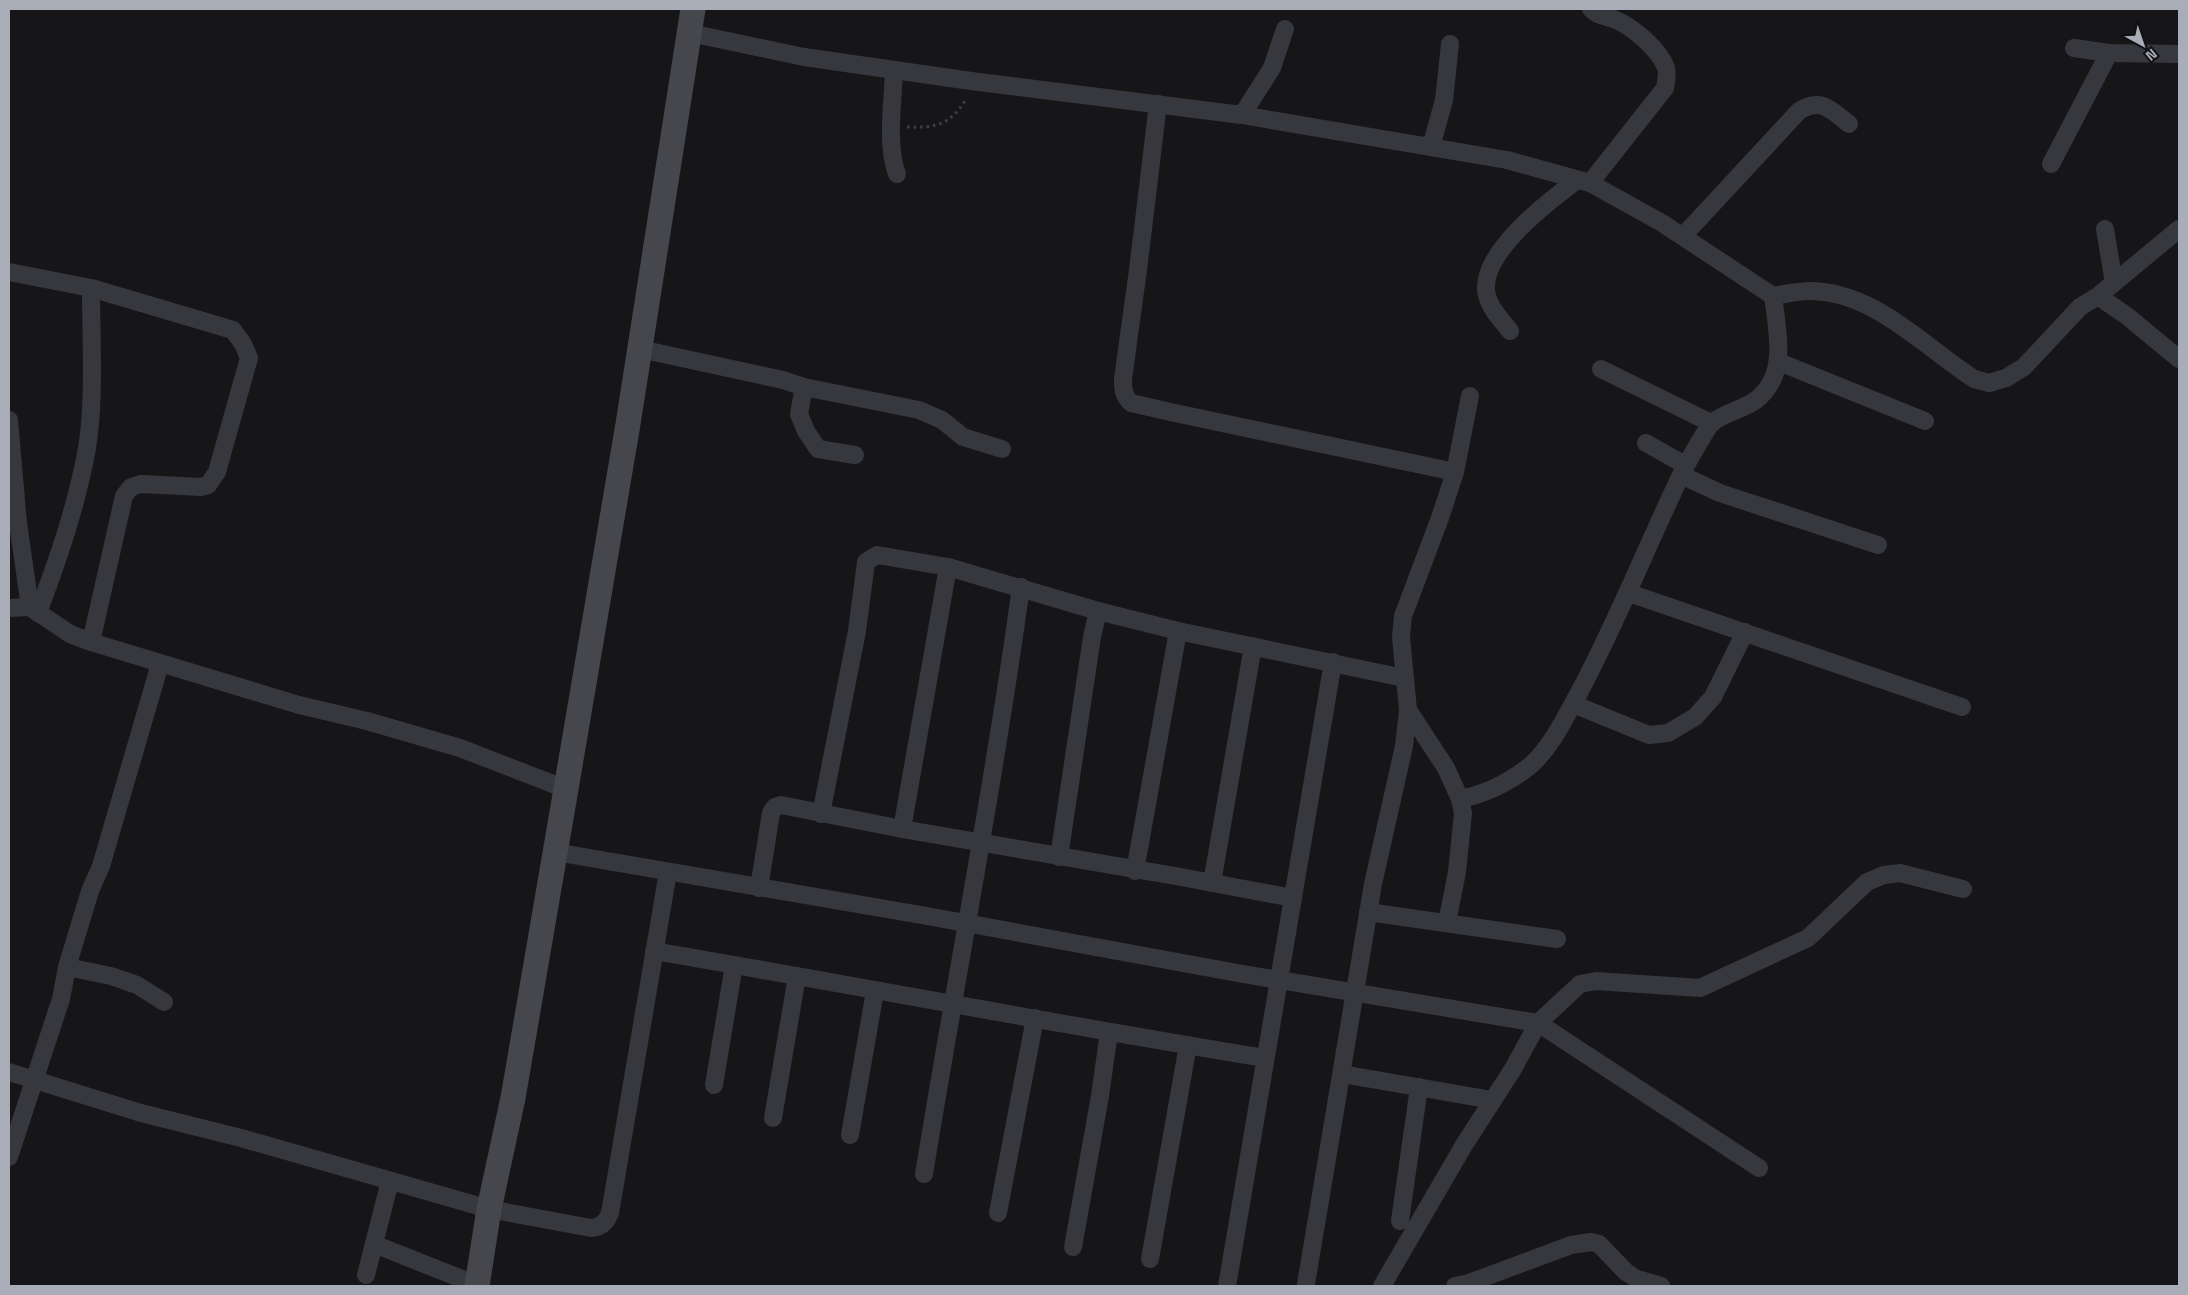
<svg xmlns="http://www.w3.org/2000/svg" width="2188" height="1295" viewBox="0 0 2188 1295" font-family="'Space Grotesk',sans-serif">
  <rect width="100%" height="100%" fill="#161618"/>
  <g fill="none" stroke-linecap="round" stroke-linejoin="round">
    <path stroke="#3d3f44" stroke-width="3" stroke-dasharray="2.5 4" stroke-linecap="butt" d="M907 127C937 128 950 125 967 98"/>
    <g stroke="#37383d" stroke-width="18">
      <path d="M690 33 804 57 971 81 1242 115 1507 160 1590 183 1662 223 1773 296C1785 294 1798 291 1811 291 1875 292 1923 346 1974 379L1989 383 2006 378 2024 367 2080 307 2098 296 2127 316 2179 359"/>
      <path d="M2074 48 2109 53 2179 54"/>
      <path d="M894 70C893 102 886 145 897 174"/>
      <path d="M1158 104 1138 270 1123 379C1123 389 1123 395 1131 403L1175 413 1455 472"/>
      <path d="M1242 115 1272 68 1285 29"/>
      <path d="M1431 147 1444 100 1450 44"/>
      <path d="M2051 164 2109 53"/>
      <path d="M1590 183 1665 88C1666 82 1668 74 1666 68 1660 50 1633 27 1616 20 1607 16 1597 16 1591 9"/>
      <path d="M2105 229 2114 283"/>
      <path d="M1683 236 1799 111C1821 97 1831 110 1849 124"/>
      <path d="M9 272 91 288 233 330 243 344 249 358 217 472 208 485 201 487 141 484 131 487 124 496 91 642 299 705 367 721 460 748 566 789"/>
      <path d="M1773 296C1777 330 1789 375 1756 400 1743 410 1724 412 1712 423 1707 427 1685 467 1681 475L1720 493 1878 545"/>
      <path d="M2098 296 2179 229"/>
      <path d="M1510 331C1500 318 1487 306 1486 289 1484 250 1549 201 1577 180"/>
      <path d="M640 349 783 380 804 387 919 410 942 420 963 437 1002 449"/>
      <path d="M1779 362 1925 421"/>
      <path d="M1601 369 1711 423"/>
      <path d="M804 387 799 414 806 431 818 449 855 455"/>
      <path d="M9 420 18 523 30 607"/>
      <path d="M1646 443 1685 465"/>
      <path d="M1629 593 1962 707"/>
      <path d="M9 608 30 607 70 634 91 642"/>
      <path d="M1098 611 1178 631 1404 678"/>
      <path d="M38 613C58 559 77 505 87 448 95 400 91 338 91 288"/>
      <path d="M1573 704 1649 735 1668 733 1695 717 1713 697 1745 632"/>
      <path d="M1408 710 1446 768 1460 799 1463 813 1457 872 1447 923"/>
      <path d="M1460 799C1486 794 1510 782 1531 765 1553 745 1567 714 1581 689 1618 619 1647 546 1681 475"/>
      <path d="M821 814 857 631 866 562 877 555 948 567 1098 611 1092 637 1059 857"/>
      <path d="M902 829 948 567"/>
      <path d="M555 852 927 916 1243 974 1538 1023 1759 1168"/>
      <path d="M1135 871 1178 631"/>
      <path d="M1212 883 1253 646"/>
      <path d="M759 888 771 813 775 807 781 805 902 829 1181 877 1293 898"/>
      <path d="M1368 912 1557 939"/>
      <path d="M654 951C858 986 1061 1025 1265 1058"/>
      <path d="M67 967 90 891 101 866 160 664"/>
      <path d="M9 1072 141 1113 241 1138 489 1209 591 1228C601 1227 606 1223 610 1213L668 872"/>
      <path d="M1342 1074 1492 1100"/>
      <path d="M714 1085 734 965"/>
      <path d="M773 1118 797 976"/>
      <path d="M850 1135 875 991"/>
      <path d="M9 1157 61 999 67 967 111 976 137 985 164 1002"/>
      <path d="M924 1174C956 978 994 783 1021 587"/>
      <path d="M998 1213 1035 1018"/>
      <path d="M1400 1221 1419 1087"/>
      <path d="M374 1244 477 1285"/>
      <path d="M1073 1247 1100 1096 1109 1032"/>
      <path d="M1150 1259 1188 1045"/>
      <path d="M366 1275 390 1181"/>
      <path d="M1306 1284 1373 884 1404 746 1408 710 1401 637 1403 616 1440 518 1455 472 1470 396"/>
      <path d="M1227 1286 1333 662"/>
      <path d="M1382 1286 1464 1145 1513 1069 1538 1023 1580 984 1596 981 1700 988 1808 938 1867 882 1884 875 1900 873 1963 889"/>
      <path d="M1455 1286 1469 1283 1571 1245 1591 1242 1599 1244 1626 1272 1637 1279 1661 1286"/>
    </g>
    <path stroke="#45474d" stroke-width="25" d="M477 1286 489 1209 513 1098 566 789 628 424 693 9"/>
  </g>
  <rect width="2188" height="1295" fill="none" stroke="#a8adb8" stroke-width="20"/>
  <g transform="translate(2143 45) rotate(140)" stroke="#111113" stroke-width="4" paint-order="stroke">
  <path d="M0-4L9 19L0 12L-9 19Z" fill="#a8adb8"/>
  <text y="-8" font-size="14" font-weight="bold" text-anchor="middle" fill="#a8adb8">N</text>
  </g>
</svg>
